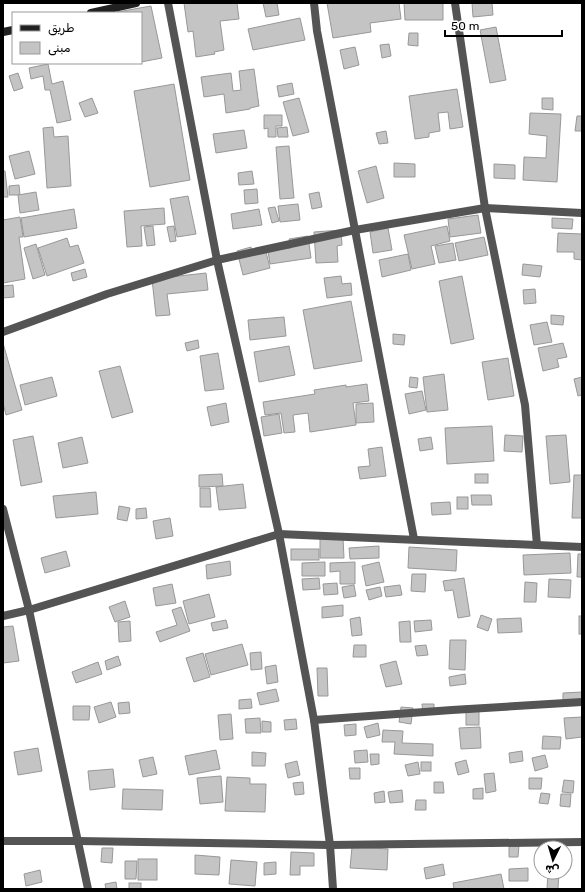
<svg xmlns="http://www.w3.org/2000/svg" width="585" height="892" viewBox="0 0 585 892" font-family="Rubik,'Noto Sans Arabic',sans-serif">
  <rect width="100%" height="100%" fill="#fff"/>
  <g fill="#c4c4c4" stroke="#989898">
    <path d="M184 3H237L239 19 220 21 224 50 214 52 215 54 196 57 193 31 188 32Z"/>
    <path d="M263 3H277L279 15 266 17Z"/>
    <path d="M327 3H399L401 19 370 23 371 32 333 38Z"/>
    <path d="M404 3H443V20H405Z"/>
    <path d="M472 3H492L493 15 473 17Z"/>
    <path d="M151 6 162 58 141 62V13L117 12Z"/>
    <path d="M300 18 305 40 253 50 248 29Z"/>
    <path d="M496 27 506 80 490 83 480 30Z"/>
    <path d="M409 33H418V46L408 45Z"/>
    <path d="M389 44 391 56 382 58 380 45Z"/>
    <path d="M355 47 359 65 344 69 340 50Z"/>
    <path d="M48 64 52 84 63 81 71 120 57 123 50 90H45L43 76 31 79 29 68Z"/>
    <path d="M254 69 259 106 250 108V109L226 113 224 94 204 97 201 77 231 73 233 91 241 90 239 71Z"/>
    <path d="M18 73 23 88 14 91 9 76Z"/>
    <path d="M292 83 294 94 279 97 277 86Z"/>
    <path d="M174 84 190 180 150 187 134 91Z"/>
    <path d="M457 89 463 127 450 129 448 112 438 113 440 131 429 133V137L415 139 409 96Z"/>
    <path d="M92 98 98 113 85 117 79 103Z"/>
    <path d="M299 98 309 132 293 136 283 102Z"/>
    <path d="M542 98H553V110L542 109Z"/>
    <path d="M530 113 561 114 557 182 523 180 524 157 546 158 547 136 529 134Z"/>
    <path d="M264 115H282V126H276V137H268V128L264 129Z"/>
    <path d="M577 116H582V131H575Z"/>
    <path d="M53 127 54 137 68 136 71 186 47 188 43 128Z"/>
    <path d="M287 127 288 137H278L277 128Z"/>
    <path d="M244 130 247 148 216 153 213 134Z"/>
    <path d="M386 131 388 143 379 144 376 133Z"/>
    <path d="M289 146 294 198 280 199 276 147Z"/>
    <path d="M29 151 35 174 15 179 9 156Z"/>
    <path d="M394 163 415 164V177H394Z"/>
    <path d="M494 164 515 165V179L494 178Z"/>
    <path d="M376 166 384 198 367 203 358 171Z"/>
    <path d="M3 171H5L8 197H3Z"/>
    <path d="M252 171 254 184 239 185 238 173Z"/>
    <path d="M19 185 20 195H9V186Z"/>
    <path d="M257 189 258 203 245 204 244 190Z"/>
    <path d="M36 192 39 210 20 213 18 195Z"/>
    <path d="M319 192 322 207 312 209 309 194Z"/>
    <path d="M188 196 196 234 177 237 170 199Z"/>
    <path d="M298 204 300 220 280 222 278 206Z"/>
    <path d="M275 207 279 221 272 223 268 208Z"/>
    <path d="M164 208 165 224 141 226 142 246 127 247 124 211Z"/>
    <path d="M74 209 77 228 24 237 21 218Z"/>
    <path d="M259 209 262 225 233 229 231 214Z"/>
    <path d="M478 215 481 233 450 237 448 219Z"/>
    <path d="M20 217 23 237H19L25 279 3 283V220Z"/>
    <path d="M552 218 573 219 572 229 552 228Z"/>
    <path d="M153 226 155 245 147 246 144 227Z"/>
    <path d="M174 226 176 241 170 242 167 227Z"/>
    <path d="M447 226 450 241 431 246 435 264 412 269 404 235Z"/>
    <path d="M388 228 392 250 373 253 370 232Z"/>
    <path d="M341 230 342 245 337 246 338 262 316 263 314 232Z"/>
    <path d="M558 233 582 234V260L574 259V252H557Z"/>
    <path d="M308 236 311 258 270 264 268 251 291 248 289 239Z"/>
    <path d="M484 237 488 255 459 261 455 243Z"/>
    <path d="M67 238 70 247 78 245 84 263 47 276 38 248Z"/>
    <path d="M453 243 456 260 439 263 435 246Z"/>
    <path d="M36 244 45 275 33 279 24 248Z"/>
    <path d="M251 247 253 255 266 252 270 268 243 275 237 251Z"/>
    <path d="M408 254 411 270 382 277 379 260Z"/>
    <path d="M523 264 542 266 540 277 522 275Z"/>
    <path d="M85 269 87 277 73 281 71 273Z"/>
    <path d="M206 273 208 290 167 294 170 315 156 316 152 279Z"/>
    <path d="M341 276 342 284 351 283 352 295 327 298 324 278Z"/>
    <path d="M462 276 474 339 451 344 439 281Z"/>
    <path d="M13 285 14 297 3 298V286Z"/>
    <path d="M535 289 536 303 524 304 523 290Z"/>
    <path d="M351 301 362 361 314 369 303 310Z"/>
    <path d="M551 315 564 316 563 325 551 324Z"/>
    <path d="M284 317 286 336 250 340 248 320Z"/>
    <path d="M547 322 552 342 534 345 530 325Z"/>
    <path d="M393 334 405 335 404 345 393 344Z"/>
    <path d="M198 340 199 348 187 351 185 343Z"/>
    <path d="M3 343 22 410 6 415 3 403Z"/>
    <path d="M563 343 567 357 557 359 559 367 543 371 538 348Z"/>
    <path d="M289 346 295 375 259 382 254 352Z"/>
    <path d="M218 353 224 389 205 391 200 356Z"/>
    <path d="M508 358 514 396 488 400 482 362Z"/>
    <path d="M120 366 133 412 112 418 99 371Z"/>
    <path d="M444 374 448 410 427 412 423 377Z"/>
    <path d="M52 377 57 396 25 405 20 385Z"/>
    <path d="M410 377 418 378 417 388 409 387Z"/>
    <path d="M582 377V395L578 396 574 379Z"/>
    <path d="M367 384 369 401 353 403 356 425 310 432 308 413 293 415 295 432 284 433 281 413 265 415 263 402 315 394 314 390 346 385V387Z"/>
    <path d="M422 391 426 410 409 414 405 394Z"/>
    <path d="M226 403 229 422 211 426 207 407Z"/>
    <path d="M373 403 374 422 356 423V404Z"/>
    <path d="M279 414 282 433 264 436 261 417Z"/>
    <path d="M492 426 494 461 447 464 445 428Z"/>
    <path d="M505 435 523 436 522 452 504 451Z"/>
    <path d="M566 435 570 482 550 484 546 436Z"/>
    <path d="M33 436 42 482 21 486 13 440Z"/>
    <path d="M82 437 88 463 63 468 58 443Z"/>
    <path d="M431 437 433 449 420 451 418 439Z"/>
    <path d="M382 447 386 476 360 479 358 467 370 466 368 449Z"/>
    <path d="M222 474 223 486 199 487V475Z"/>
    <rect x="475" y="474" width="13" height="9"/>
    <path d="M574 475H582V518H572Z"/>
    <path d="M243 484 246 508 219 510 216 487Z"/>
    <path d="M200 488H210L211 507H200Z"/>
    <path d="M96 492 98 514 56 518 53 496Z"/>
    <path d="M471 495H491L492 505H472Z"/>
    <rect x="457" y="497" width="11" height="12"/>
    <path d="M450 502 451 514 432 515 431 503Z"/>
    <path d="M119 506 130 508 127 521 117 519Z"/>
    <path d="M146 508 147 518 136 519V509Z"/>
    <path d="M170 518 173 536 156 539 153 521Z"/>
    <path d="M320 538H343L344 558H320Z"/>
    <path d="M379 546V558L350 559 349 548Z"/>
    <path d="M409 547 457 550 456 571 408 568Z"/>
    <rect x="291" y="549" width="28" height="11"/>
    <path d="M66 551 70 566 45 573 41 558Z"/>
    <path d="M570 553 571 573 524 575 523 555Z"/>
    <path d="M578 554H582V577H577Z"/>
    <path d="M230 561 231 575 207 579 206 565Z"/>
    <path d="M325 562V576H302V563Z"/>
    <path d="M355 562V584H340V571L330 572V563Z"/>
    <path d="M379 562 384 582 366 586 362 566Z"/>
    <path d="M412 574H426L425 592 411 591Z"/>
    <path d="M319 578 320 589 303 590 302 579Z"/>
    <path d="M464 578 470 616 458 618 453 590 445 591 443 581Z"/>
    <path d="M549 579 571 580 570 598 548 597Z"/>
    <path d="M525 582 537 583 536 602H524Z"/>
    <path d="M337 583 338 594 324 595 323 584Z"/>
    <path d="M172 584 176 603 156 606 153 588Z"/>
    <path d="M354 585 356 596 344 598 342 587Z"/>
    <path d="M400 585 402 595 386 597 384 587Z"/>
    <path d="M380 587 382 596 369 600 366 590Z"/>
    <path d="M209 594 215 617 189 624 183 601Z"/>
    <path d="M125 601 130 617 115 622 109 607Z"/>
    <path d="M343 605V616L322 618V607Z"/>
    <path d="M181 607 190 631 160 642 156 632 177 625 172 610Z"/>
    <path d="M481 615 492 619 488 631 477 627Z"/>
    <rect x="579" y="616" width="3" height="18"/>
    <path d="M360 617 362 635 352 636 350 619Z"/>
    <path d="M521 618 522 632 498 633 497 619Z"/>
    <path d="M226 620 228 628 213 631 211 623Z"/>
    <path d="M431 620 432 630 415 632 414 621Z"/>
    <path d="M130 621 131 641 119 642 118 622Z"/>
    <path d="M410 621 411 642H400L399 622Z"/>
    <path d="M13 626 19 661 3 663V627Z"/>
    <path d="M450 640H466L465 670 449 669Z"/>
    <path d="M242 644 248 665 211 675 205 654Z"/>
    <path d="M354 645H366V657H353Z"/>
    <path d="M426 645 428 655 417 656 415 646Z"/>
    <path d="M261 652 262 669 251 670 250 653Z"/>
    <path d="M203 653 210 677 194 682 186 658Z"/>
    <path d="M118 656 121 665 107 670 105 661Z"/>
    <path d="M396 661 402 684 386 687 380 665Z"/>
    <path d="M98 662 102 674 76 683 72 672Z"/>
    <path d="M276 665 278 682 267 684 265 667Z"/>
    <path d="M317 668H327L328 696H318Z"/>
    <path d="M465 674 466 684 450 686 449 677Z"/>
    <path d="M276 689 279 701 260 705 257 693Z"/>
    <path d="M582 692V703H563V693Z"/>
    <path d="M251 699 252 708 239 709V700Z"/>
    <path d="M111 702 116 717 99 723 94 707Z"/>
    <path d="M129 702 130 713 119 714 118 703Z"/>
    <path d="M422 704H434V713L423 714Z"/>
    <path d="M73 706H90L89 720H73Z"/>
    <rect x="466" y="706" width="13" height="19"/>
    <path d="M401 707 413 708 411 724 399 722Z"/>
    <path d="M231 714 233 739 220 740 218 715Z"/>
    <path d="M582 717V737L566 739 564 718Z"/>
    <path d="M260 718 261 733H246L245 719Z"/>
    <path d="M296 719 297 729 285 730 284 720Z"/>
    <path d="M262 721 271 722V732H262Z"/>
    <path d="M378 723 380 735 367 738 364 727Z"/>
    <path d="M356 724V735L345 736 344 725Z"/>
    <path d="M480 727 481 748 461 749 459 728Z"/>
    <path d="M383 730 403 731 402 743 433 744V756L394 754 395 742H382Z"/>
    <path d="M543 736 561 737 560 749H542Z"/>
    <path d="M38 748 42 771 18 775 14 752Z"/>
    <path d="M216 750 220 769 189 775 185 756Z"/>
    <path d="M367 750 368 762 355 763 354 751Z"/>
    <path d="M522 751 523 761 510 763 509 753Z"/>
    <path d="M252 752 266 753 265 766H252Z"/>
    <path d="M370 754H379V764L371 765Z"/>
    <path d="M545 755 548 767 535 771 532 758Z"/>
    <path d="M153 757 157 774 143 777 139 760Z"/>
    <path d="M466 760 469 772 458 775 455 763Z"/>
    <path d="M297 761 300 775 288 778 285 764Z"/>
    <path d="M418 762 420 774 408 776 405 765Z"/>
    <rect x="421" y="762" width="10" height="9"/>
    <path d="M349 768H360V779H350Z"/>
    <path d="M113 769 115 787 90 790 88 771Z"/>
    <path d="M494 773 496 791 486 793 484 774Z"/>
    <path d="M221 776 223 802 200 804 197 778Z"/>
    <path d="M227 777 250 778V784H266L265 812 225 811Z"/>
    <path d="M529 778H542L541 789H529Z"/>
    <path d="M564 780 574 781 573 793 562 792Z"/>
    <path d="M303 782 304 794 295 795 293 783Z"/>
    <path d="M434 782H443L444 793H434Z"/>
    <path d="M483 788V799H473V789Z"/>
    <path d="M123 789 163 790 162 810 122 809Z"/>
    <path d="M402 790 403 802 390 803 388 792Z"/>
    <path d="M384 791 385 802 375 803 374 793Z"/>
    <path d="M541 793 550 794 548 804 539 803Z"/>
    <path d="M561 794H571L570 807 560 806Z"/>
    <path d="M416 800H426V810H415Z"/>
    <path d="M550 844 562 846 561 848H549Z"/>
    <path d="M509 845H519L518 857H509Z"/>
    <path d="M352 847 388 849 387 870 350 868Z"/>
    <path d="M102 848H113L112 863 101 862Z"/>
    <path d="M291 852 314 853V866H300V875H290Z"/>
    <path d="M195 855 220 857 219 875 195 874Z"/>
    <rect x="138" y="859" width="19" height="21"/>
    <path d="M231 860 257 862 255 886 229 884Z"/>
    <path d="M125 861H137L136 879H125Z"/>
    <path d="M276 862V874L264 875V863Z"/>
    <path d="M443 864 445 875 426 879 424 868Z"/>
    <path d="M528 868V881H509V869Z"/>
    <path d="M40 870 42 882 26 886 24 874Z"/>
    <path d="M548 872H559L558 889H547Z"/>
    <path d="M501 874 504 889H454L453 883Z"/>
    <path d="M116 882 117 889H106L105 884Z"/>
    <rect x="129" y="883" width="12" height="6"/>
  </g>
  <g fill="none" stroke-linecap="round" stroke-linejoin="round">
    <g stroke="#545454" stroke-width="8">
      <path d="M168 3 217 260 279 534 314 720 330 845 333 889"/>
      <path d="M314 3 317 31 414 539"/>
      <path d="M455 3 485 208 525 405 537 545"/>
      <path d="M3 332 107 294 217 260 355 230 485 208 582 213"/>
      <path d="M3 509 29 610 88 889"/>
      <path d="M3 616 29 610 279 534 582 547"/>
      <path d="M314 720 452 710 582 702"/>
      <path d="M3 841H78L330 845 582 842"/>
    </g>
    <g stroke="#212121" stroke-width="8">
      <path d="M91 13 136 3"/>
      <path d="M3 32 13 30"/>
    </g>
  </g>
  <rect width="585" height="892" fill="none" stroke="#000000" stroke-width="8"/>
  <rect x="12" y="12" width="130" height="52" fill="#ffffff" stroke="#999999"/>
  <rect x="20" y="25" width="20" height="6" fill="#212121" stroke="#999999"/>
  <text x="48" y="32" font-size="12" fill="#000000">طريق</text>
  <rect x="20" y="42" width="20" height="12" fill="#c4c4c4" stroke="#999999"/>
  <text x="48" y="52" font-size="12" fill="#000000">مبنى</text>
  <g transform="translate(553 860) rotate(185)"><circle r="19" fill="#ffffff" stroke="#999999"/>
  <path d="M0-3L7 15L0 10L-7 15Z" fill="#000000"/>
  <text y="-6" font-size="11" font-weight="bold" text-anchor="middle" fill="#000000">ش</text>
  </g>
  <path d="M445 30v6h117v-6" fill="none" stroke="#000000" stroke-width="2"/>
  <text x="451" y="30" font-size="12" fill="#000000" stroke="#ffffff" stroke-width="3" paint-order="stroke">50 m</text>
</svg>
